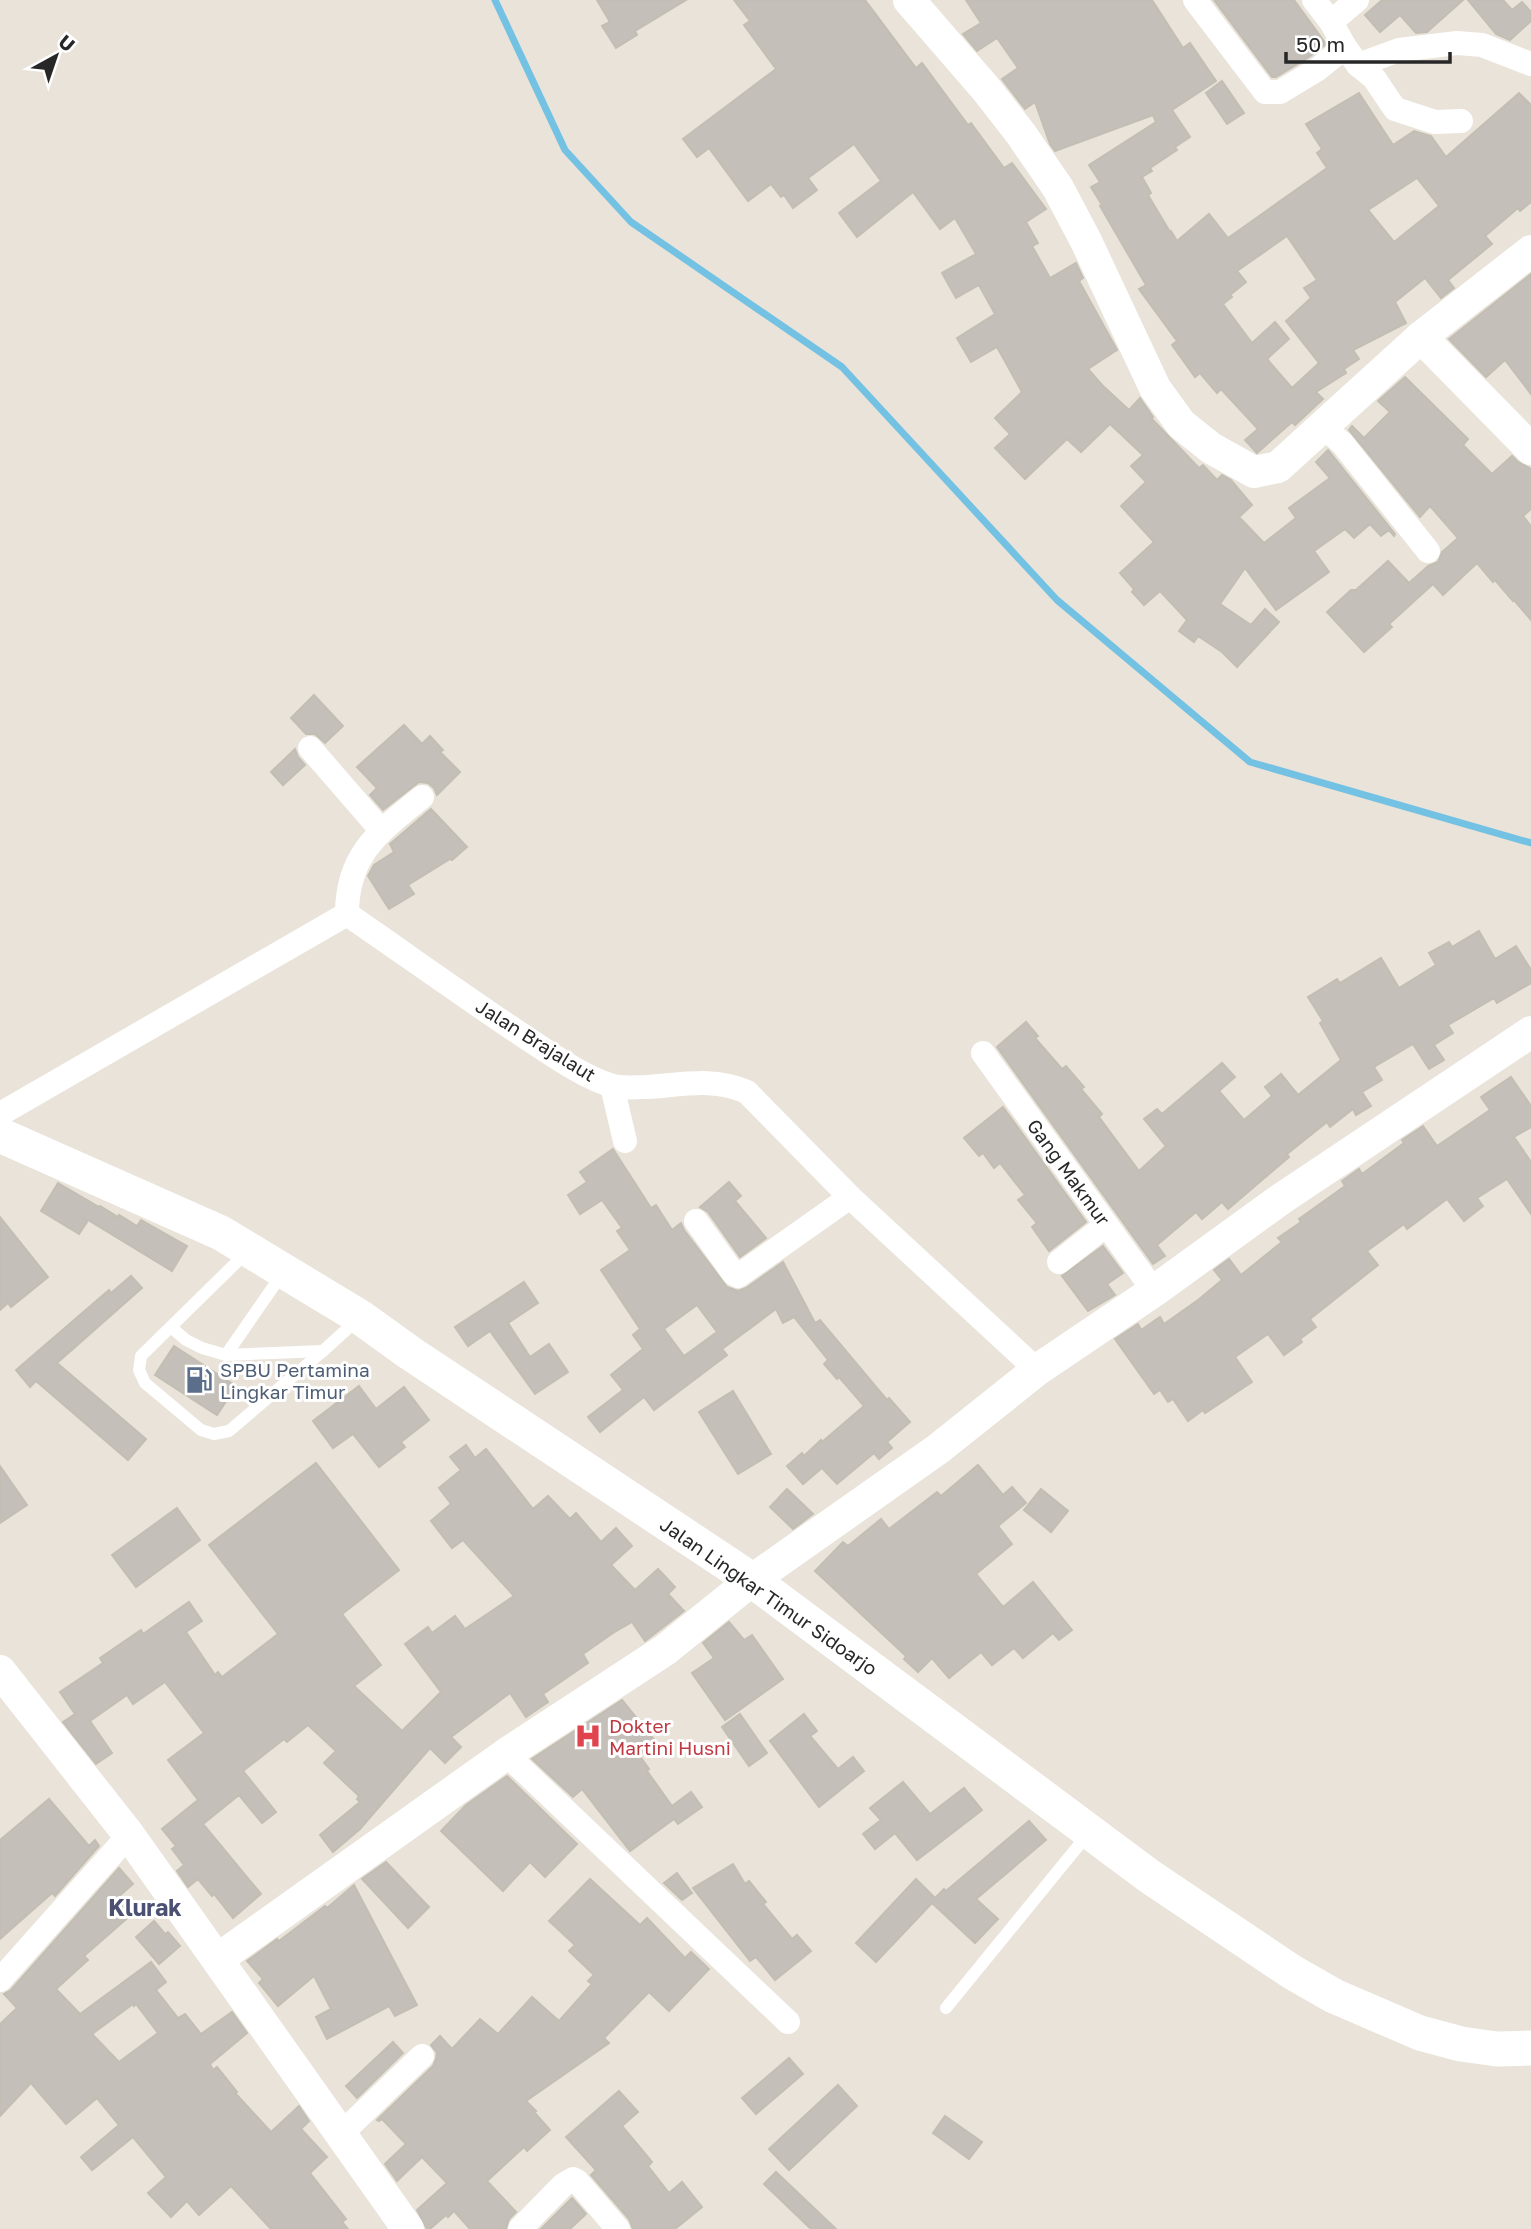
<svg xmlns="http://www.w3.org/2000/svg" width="1531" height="2229" viewBox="0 0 1531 2229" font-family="'Golos Text',sans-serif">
  <rect width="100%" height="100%" fill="#e9e3d9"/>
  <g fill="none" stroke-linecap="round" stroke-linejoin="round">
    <path stroke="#73c1e3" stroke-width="7" d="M495 0 565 150 631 222 842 367 1057 600 1250 762 1531 843"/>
  </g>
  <g fill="#c4bfb9" stroke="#c3beb3" stroke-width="2" fill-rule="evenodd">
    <path d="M597 0H686L635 31 637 35 616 48 602 26 610 22Z"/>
    <path d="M734 0H865L916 68 922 63 968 125 971 123 1004 168 1012 163 1046 209 1026 222 1038 243 1032 246 1050 278 1076 263 1083 278 1079 281 1117 350 1088 369 1102 385 1129 410 1140 398 1153 417 1151 418 1199 468 1203 465 1217 480 1222 475 1231 480 1252 505 1239 517 1264 543 1296 518 1289 508 1330 478 1316 462 1328 450 1395 534 1394 536 1389 530 1381 536 1370 524 1354 538 1345 529 1314 551 1329 572 1276 610 1245 568 1220 604 1251 625 1265 609 1279 622 1237 667 1222 652 1198 636 1194 642 1179 631 1187 620 1160 591 1144 605 1132 592 1134 589 1120 573 1154 542 1121 506 1146 482 1131 466 1143 455 1110 424 1081 452 1067 439 1025 479 995 448 1010 434 995 418 1022 392 997 347 971 362 957 338 995 314 979 285 956 298 942 273 976 254 955 218 940 229 913 192 857 237 839 213 881 181 854 144 808 178 817 190 793 208 784 195 781 197 771 184 748 201 709 148 697 157 683 139 776 69 744 25 750 21Z"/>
    <path d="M966 0H1152L1183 48 1190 43 1216 81 1172 110 1190 137 1175 147 1177 150 1150 168 1152 171 1142 177 1151 193 1148 195 1170 232 1171 231 1177 241 1209 214 1228 238 1327 168 1317 153 1322 149 1306 124 1359 93 1393 145 1414 131 1431 136 1446 157 1519 93 1531 105V202L1520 211 1518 208 1485 236 1492 244 1448 280 1454 288 1441 298 1425 278 1395 302 1406 323 1353 350 1359 359 1344 369 1346 373 1316 392 1323 399 1295 425 1292 422 1257 453 1245 440 1258 429 1221 389 1217 393 1200 373 1195 377 1172 345 1177 341 1139 289 1146 285 1100 206 1102 205 1091 187 1100 182 1089 165 1156 122 1153 115 1055 151 1050 144 1035 102 1025 109 1002 79 1018 68 997 38 977 51 963 34 981 23ZM1417 178 1439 206 1394 242 1368 210ZM1287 236 1317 280 1304 288 1311 298 1286 321 1319 363 1292 388 1267 359 1289 339 1275 322 1252 343 1223 304 1232 297 1230 295 1246 282 1237 271Z"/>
    <path d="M1214 0H1294L1326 44 1309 57 1276 77H1272Z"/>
    <path d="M1382 0H1463L1427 32 1416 33 1400 15 1380 32 1365 15Z"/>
    <path d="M1468 0H1503L1512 10 1522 2 1531 12V21L1510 40 1496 34Z"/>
    <path d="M1222 81 1244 113 1227 124 1206 93Z"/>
    <path d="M1531 274V394L1505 360 1486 377 1449 339Z"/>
    <path d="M1405 377 1468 439 1463 445 1492 474 1512 456 1518 462 1531 469V509L1523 516 1531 526V620L1514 600 1513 601 1495 580 1493 582 1477 563 1443 595 1433 584 1389 624 1392 627 1364 652 1327 612 1351 590H1356L1388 561 1409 583 1428 566 1438 562 1442 552 1458 538 1430 506 1420 517 1349 430 1352 426 1364 438 1390 412 1378 401Z"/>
    <path d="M314 695 343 726 325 743 315 734H306L291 718Z"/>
    <path d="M404 725 422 744 430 736 443 750 440 752 460 772 437 795 434 788 428 783 419 782 383 810 370 795 377 788 357 767Z"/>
    <path d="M295 749 298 757 305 765 283 785 271 772Z"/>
    <path d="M431 809 467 847 452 860 450 859 408 885 414 894 389 909 368 876 374 865 394 852 390 844Z"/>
    <path d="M1479 931 1495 959 1516 946 1531 970V983L1497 1003 1494 998 1448 1025 1453 1033 1434 1045 1444 1060 1429 1069 1413 1044 1374 1067 1382 1080 1362 1092 1371 1106 1356 1115 1353 1109 1330 1127 1327 1122 1287 1154 1289 1157 1228 1209 1222 1202 1202 1219 1196 1212 1157 1245 1165 1256 1153 1264 997 1047 1026 1022 1038 1036 1035 1038 1062 1069 1066 1066 1084 1087 1081 1089 1102 1114 1099 1117 1139 1171 1166 1146 1144 1119 1157 1109 1162 1114 1222 1063 1235 1077 1219 1091 1244 1120 1272 1096 1265 1087 1281 1074 1298 1095 1341 1060 1320 1023 1323 1021 1308 997 1337 979 1340 983 1381 958 1399 988 1436 965 1429 953 1449 942 1452 947Z"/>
    <path d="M1511 1077 1531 1106V1127L1514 1137 1531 1162V1214L1507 1179 1477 1198 1483 1206 1464 1221 1447 1199 1407 1229 1404 1224 1367 1251 1378 1265 1310 1319 1316 1327 1300 1339 1302 1342 1284 1355 1268 1334 1235 1357 1252 1382 1205 1413 1203 1410 1188 1421 1173 1399 1168 1402 1160 1390 1154 1394 1115 1339 1138 1324 1141 1330 1160 1317 1164 1324 1198 1300 1222 1280 1214 1270 1229 1259 1241 1275 1282 1242 1278 1238 1301 1222 1299 1219 1345 1186 1342 1181 1359 1169 1362 1174 1404 1143 1402 1140 1423 1126 1437 1146 1459 1131 1490 1110 1481 1097Z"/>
    <path d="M1003 1107 1086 1222 1049 1251 1032 1227 1037 1223 1018 1200 1025 1195 1000 1163 994 1168 983 1153 979 1156 964 1138Z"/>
    <path d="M613 1149 651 1208 656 1205 672 1230 681 1223 684 1230 727 1287 738 1291 746 1288 783 1262 815 1323 820 1320 887 1400 889 1398 910 1422 887 1442 892 1448 879 1459 874 1453 837 1484 822 1468 803 1484 787 1466 802 1453 804 1456 821 1440 822 1442 864 1406 839 1377 837 1379 824 1364 828 1360 794 1317 783 1323 776 1309 722 1349 727 1355 654 1410 644 1397 600 1432 588 1417 623 1390 611 1375 643 1349 633 1335 640 1329 601 1270 630 1250 617 1231 622 1228 602 1200 580 1214 568 1195 587 1182 580 1172ZM697 1305 717 1332 684 1356 664 1329Z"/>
    <path d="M729 1182 741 1196 735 1201 766 1238 740 1257 708 1212 700 1207Z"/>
    <path d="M58 1183 99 1207 100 1206 118 1217 119 1215 137 1226 141 1220 187 1246 172 1271 88 1220 84 1218 87 1222 79 1234 41 1211Z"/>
    <path d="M0 1217 48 1277 11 1307 8 1303 0 1310Z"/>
    <path d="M1103 1246 1123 1273 1107 1284 1115 1295 1088 1311 1062 1276Z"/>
    <path d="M131 1276 142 1288 57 1363 146 1439 128 1460 36 1381 30 1387 16 1370 109 1290 111 1293Z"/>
    <path d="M524 1282 538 1303 508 1323 530 1357 549 1344 568 1372 535 1394 490 1331 468 1346 455 1327Z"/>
    <path d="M174 1346 236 1386 217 1415 155 1375Z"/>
    <path d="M359 1386 376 1409 404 1387 429 1420 401 1442 405 1447 379 1467 353 1434 333 1448 313 1421Z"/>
    <path d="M733 1391 771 1454 738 1474 699 1412Z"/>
    <path d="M466 1445 475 1458 486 1449 533 1509 548 1496 570 1519 576 1513 601 1542 616 1528 632 1546 611 1565 635 1590 658 1569 675 1587 668 1594 684 1611 645 1641 632 1622 613 1633 583 1654 588 1663 543 1694 548 1702 526 1717 510 1693 451 1737 461 1747 445 1763 430 1748 360 1829 333 1852 320 1835 360 1802 357 1799 359 1796 324 1763 336 1751 308 1725 287 1742 284 1739 243 1771 276 1812 262 1823 239 1795 203 1824 261 1894 233 1918 214 1894 212 1896 198 1879 188 1887 177 1871 184 1865 172 1849 176 1846 162 1829 198 1800 168 1760 204 1733 165 1682 133 1704 127 1695 90 1721 112 1753 96 1764 63 1722 75 1714 60 1692 103 1663 100 1658 141 1630 143 1634 189 1602 202 1621 186 1632 215 1675 218 1672 222 1677 278 1634 209 1545 316 1463 399 1570 342 1614 381 1665 354 1686 402 1731 441 1692 405 1644 428 1627 432 1633 455 1616 465 1629 514 1596 463 1540 452 1548 431 1521 451 1504 439 1488 461 1470 450 1457Z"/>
    <path d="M978 1465 1003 1495 1012 1487 1026 1503 998 1526 1012 1544 976 1574 1003 1607 1033 1582 1072 1630 1059 1640 1053 1633 1023 1658 1014 1648 992 1665 981 1652 949 1678 932 1658 918 1672 904 1659 906 1656 815 1571 843 1542 848 1546 881 1519 889 1529 937 1492 941 1496Z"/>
    <path d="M0 1466 27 1505 0 1523Z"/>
    <path d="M787 1489 813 1514 793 1529 770 1507Z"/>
    <path d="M1041 1489 1068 1511 1051 1532 1024 1510Z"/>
    <path d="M177 1508 200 1540 136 1587 112 1555Z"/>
    <path d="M729 1622 744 1640 752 1635 783 1679 725 1720 692 1673 714 1658 703 1643Z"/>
    <path d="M622 1700 656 1742 639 1755 649 1769 647 1771 672 1806 691 1792 702 1807 678 1824 674 1819 630 1851 582 1789 573 1797 532 1759Z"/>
    <path d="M740 1714 767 1753 749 1766 722 1727Z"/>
    <path d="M804 1714 817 1731 810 1736 838 1769 853 1757 864 1771 819 1807 770 1741Z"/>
    <path d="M507 1776 577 1844 545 1877 530 1862 503 1891 441 1831 466 1805Z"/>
    <path d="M903 1782 930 1814 964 1788 982 1810 917 1860 895 1833 875 1849 863 1834 881 1820 870 1808Z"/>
    <path d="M49 1799 89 1846 95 1840 99 1846 55 1896 52 1893 0 1939V1840Z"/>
    <path d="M1029 1821 1046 1840 976 1899 998 1919 975 1943 932 1903 876 1962 856 1943 916 1879 935 1898 944 1889 946 1891Z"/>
    <path d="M386 1862 429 1907 408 1928 362 1879Z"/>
    <path d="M733 1864 745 1884 749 1881 766 1902 763 1904 792 1939 797 1935 811 1951 775 1980 756 1957 750 1961 693 1888Z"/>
    <path d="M119 1868 133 1884 117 1898 131 1915 84 1956 88 1960 56 1989 80 2014 151 1962 166 1982 156 1990 178 2018 185 2014 201 2034 232 2012 247 2033 210 2064 213 2070 217 2067 237 2092 235 2093 271 2132 299 2106 309 2121 301 2129 327 2157 310 2173 346 2219 342 2222 348 2229H271L231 2186 199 2215 187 2201 171 2217 148 2193 166 2177 133 2137 92 2170 81 2157 119 2125 97 2098 66 2124 31 2083 0 2116V2024L17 2008 4 1994 11 1990ZM133 2004 134 2006 136 2004 158 2033 119 2062 92 2034Z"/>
    <path d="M677 1873 692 1893 682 1900 664 1883Z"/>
    <path d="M590 1879 640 1925 647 1918 685 1958 691 1952 709 1969 669 2011 649 1992 604 2038 609 2043 526 2101 536 2111 534 2112 550 2130 527 2151 524 2147 487 2181 516 2212 509 2219 506 2229H470L454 2211 448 2217 446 2215 430 2229H427L417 2210 447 2183 422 2157 397 2181 385 2164 406 2144 382 2119 379 2121 377 2120 433 2066 436 2059 437 2053 431 2045 440 2036 452 2049 480 2019 498 2034 532 1997 559 2021 592 1984 588 1981 594 1975 569 1951 575 1945 549 1921Z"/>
    <path d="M354 1885 417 2005 395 2016 389 2006 327 2039 316 2017 331 2009 314 1976 278 2006 259 1983 263 1979 247 1961 277 1939 279 1941 325 1906 327 1908Z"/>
    <path d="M154 1921 165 1934 168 1932 180 1946 159 1964 136 1937Z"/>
    <path d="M393 2042 403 2053 357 2098 346 2086Z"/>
    <path d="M789 2058 803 2074 756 2114 742 2098Z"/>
    <path d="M838 2085 857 2106 789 2170 769 2149Z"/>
    <path d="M619 2091 638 2112 622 2126 652 2162 648 2166 669 2193 682 2182 702 2207 675 2229H633L629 2219 591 2175 596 2170 566 2137Z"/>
    <path d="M945 2116 982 2142 969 2159 933 2133Z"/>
    <path d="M776 2172 836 2229H811L764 2184Z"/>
    <path d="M572 2198 586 2214 570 2229H541Z"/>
  </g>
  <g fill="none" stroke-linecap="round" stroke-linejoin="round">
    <g stroke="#fff" stroke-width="12">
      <path d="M246 1253 141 1356 139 1370 145 1383 201 1430 214 1434 229 1431 323 1351 357 1320"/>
      <path d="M171 1327 186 1340 202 1348 226 1355 323 1351"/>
      <path d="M226 1355 282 1274"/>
      <path d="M946 2008 1088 1834"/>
    </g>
    <g stroke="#fff" stroke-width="24">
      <path d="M1195 0 1265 92H1280L1318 69 1345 47 1331 22 1314 0"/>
      <path d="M1331 22 1357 0"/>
      <path d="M1345 47 1358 65 1399 50 1457 43 1482 45 1531 64"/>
      <path d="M1358 65 1374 78 1395 109 1435 122 1461 121"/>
      <path d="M1323 427 1342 443 1428 551"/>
      <path d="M310 748 381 830"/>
      <path d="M347 914C347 854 379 832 422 797"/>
      <path d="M983 1053 1154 1291"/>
      <path d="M612 1086 625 1141"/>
      <path d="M0 1114 347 914C408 956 469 1000 531 1041 556 1057 582 1076 610 1085 621 1089 635 1087 647 1087 681 1085 714 1077 747 1092L850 1197 1037 1370"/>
      <path d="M696 1221 734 1274 738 1276 850 1197"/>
      <path d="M1059 1262 1106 1225"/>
      <path d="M506 1754 788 2022"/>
      <path d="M0 1980 129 1835"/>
      <path d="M342 2133 422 2056"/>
      <path d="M520 2229 563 2185 573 2179 577 2181 618 2229"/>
    </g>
    <g stroke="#fff" stroke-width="32">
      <path d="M909 0 986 89 1021 134 1058 188 1086 241 1155 388 1181 424 1211 448 1254 472 1278 467 1421 337 1531 251"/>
      <path d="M1421 337 1531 449"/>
      <path d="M0 1671 129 1835 408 2229"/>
      <path d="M218 1959 506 1754 665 1650 752 1580 938 1449 1037 1370 1154 1291 1281 1199 1531 1032"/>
    </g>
    <path stroke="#fff" stroke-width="35" d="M0 1135 221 1233 360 1317 410 1353 752 1580 1149 1876 1292 1972 1334 1996 1420 2033 1461 2044 1497 2049 1531 2048"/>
  </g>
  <defs>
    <symbol id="fuel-bare" viewBox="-9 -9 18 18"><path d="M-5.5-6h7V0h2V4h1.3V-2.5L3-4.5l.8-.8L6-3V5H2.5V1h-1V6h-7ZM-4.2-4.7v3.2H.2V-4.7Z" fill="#5c6f8a" stroke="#fff" stroke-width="2.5" paint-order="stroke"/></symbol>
    <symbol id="hospital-bare" viewBox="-9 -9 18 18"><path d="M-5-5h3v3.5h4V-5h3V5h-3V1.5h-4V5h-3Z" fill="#e0444e" stroke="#fff" stroke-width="2.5" paint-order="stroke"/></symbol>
  </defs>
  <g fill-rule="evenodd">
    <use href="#fuel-bare" x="180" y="1361" width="38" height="38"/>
    <use href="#hospital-bare" x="569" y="1717" width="38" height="38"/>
  </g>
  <g text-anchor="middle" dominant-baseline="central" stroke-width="6" stroke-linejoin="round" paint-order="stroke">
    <g font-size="19" fill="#272727" stroke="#fff">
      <text transform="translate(536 1040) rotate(32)">Jalan Brajalaut</text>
      <text transform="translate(1069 1172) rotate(54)">Gang Makmur</text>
      <text transform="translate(769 1596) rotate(35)">Jalan Lingkar Timur Sidoarjo</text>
    </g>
    <g font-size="19" fill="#4e5e75" stroke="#fff" text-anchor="start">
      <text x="220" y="1369">SPBU Pertamina<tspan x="220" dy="22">Lingkar Timur</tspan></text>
    </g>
    <g font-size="19" fill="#be3a42" stroke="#fff" text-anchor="start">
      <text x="609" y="1725">Dokter<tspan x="609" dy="22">Martini Husni</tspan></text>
    </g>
    <g font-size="23" font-weight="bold" fill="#4c5173" stroke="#fff">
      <text x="145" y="1907">Klurak</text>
    </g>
  </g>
  <g transform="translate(56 56) rotate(40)" stroke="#ffffff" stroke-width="5" paint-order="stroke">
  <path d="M0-5L12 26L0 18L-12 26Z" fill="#272727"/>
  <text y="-10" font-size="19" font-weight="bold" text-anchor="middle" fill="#272727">U</text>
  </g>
  <path d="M1286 52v10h164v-10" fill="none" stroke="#272727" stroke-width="3.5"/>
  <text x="1296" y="52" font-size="21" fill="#272727" stroke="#ffffff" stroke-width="5" paint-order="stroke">50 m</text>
</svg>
